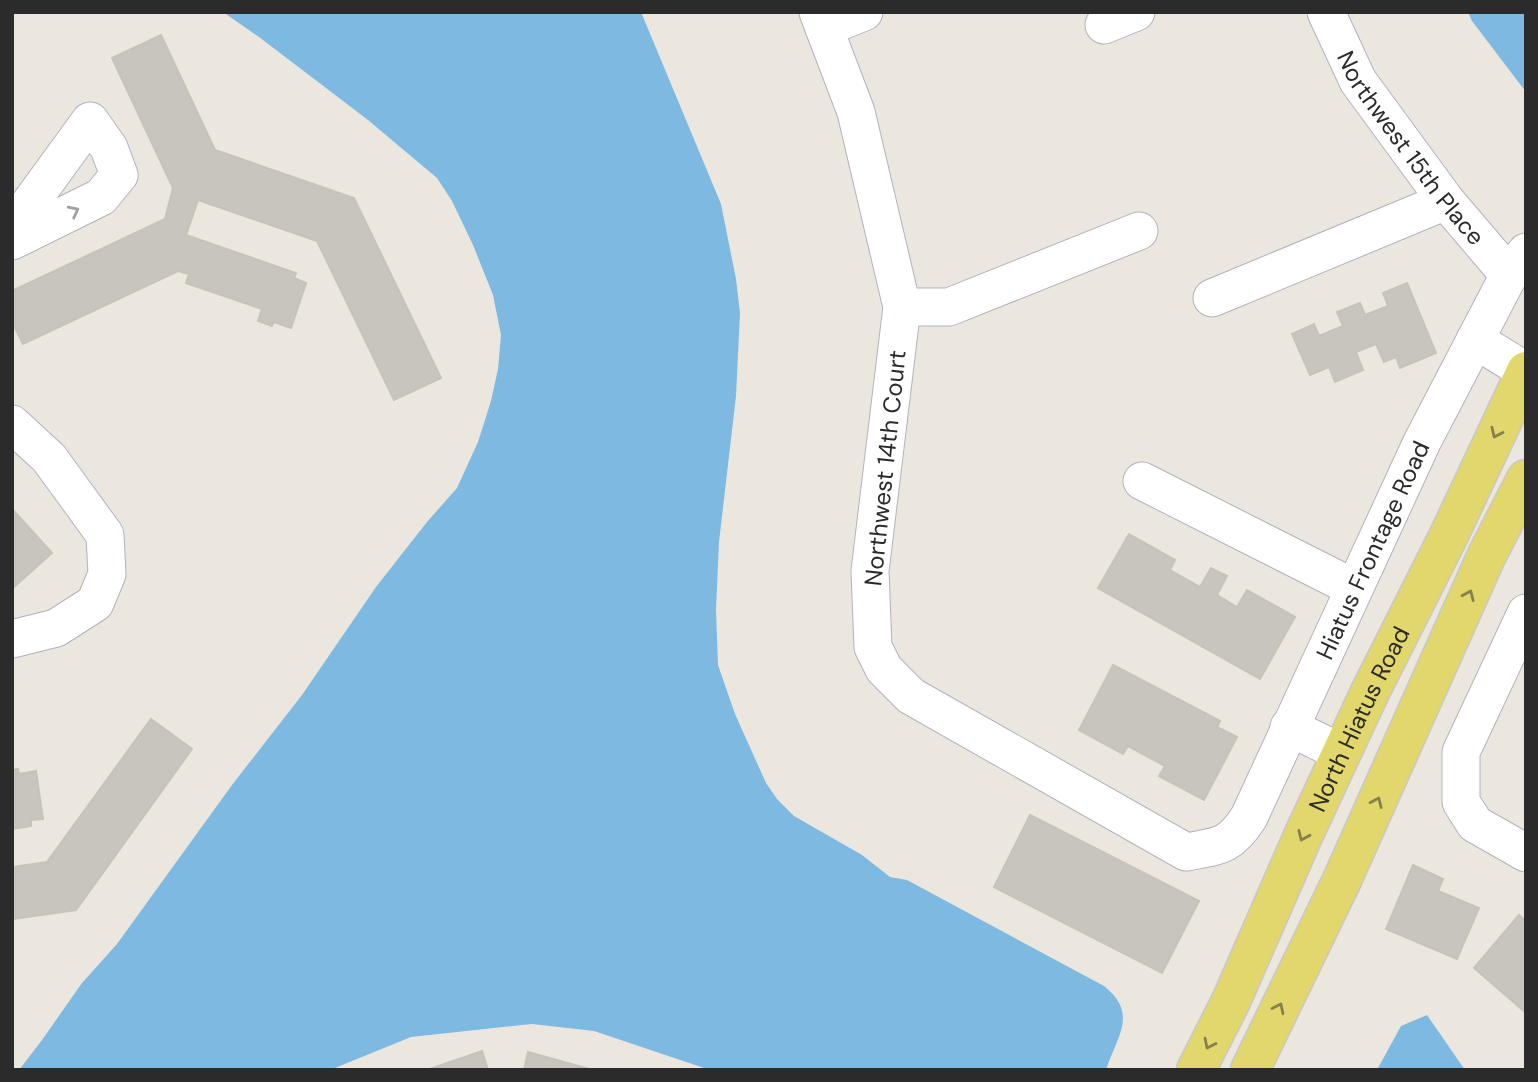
<svg xmlns="http://www.w3.org/2000/svg" width="1538" height="1082" viewBox="0 0 1538 1082" font-family="'DM Sans',sans-serif">
  <rect width="100%" height="100%" fill="#ebe7de"/>
  <g fill="#7db9e1">
    <path d="M223 12H641L721 204 736 279 740 313 736 396 719 542 716 610 718 665 735 714 766 783 777 799 794 816 862 855 890 877 907 880 1104 986C1139 1014 1117 1036 1106 1070H710L594 1031 532 1024 411 1037 330 1070H19L42 1040 82 983 117 944 232 785 302 695 376 587 427 522 457 488 478 442 491 401 498 369 501 335 493 295 473 245 452 201 437 178 368 120 259 37Z"/>
    <path d="M1468 12H1526V92L1472 21Z"/>
    <path d="M1427 1015 1465 1070H1377L1401 1026Z"/>
  </g>
  <g fill="#c7c5bd" stroke="#c6c3b8" stroke-width="2">
    <path d="M161 35 215 150 354 198 441 378 394 400 317 241 198 200 186 235 296 273 294 278 306 283 291 328 274 322 272 326 258 321 262 309 186 283 189 274 178 271 23 344 12 322V291L165 219 173 188 112 58Z"/>
    <path d="M1407 283 1436 353 1400 368 1396 357 1384 362 1376 344 1356 352 1363 370 1335 382 1329 367 1310 375 1292 334 1314 324 1319 336 1343 326 1337 312 1360 303 1365 315 1388 306 1383 293Z"/>
    <path d="M12 509 52 553 13 588 12 586Z"/>
    <path d="M1129 534 1175 560 1170 570 1200 587 1211 568 1227 576 1217 595 1237 607 1247 590 1295 617 1260 679 1098 588Z"/>
    <path d="M1113 665 1220 721 1217 727 1237 737 1204 800 1159 776 1165 766 1128 746 1123 754 1079 730Z"/>
    <path d="M151 719 192 749 76 910 12 919V867L47 862Z"/>
    <path d="M18 769 19 774 36 771 43 819 31 820V826L12 829V770Z"/>
    <path d="M1030 815 1199 901 1162 973 994 887Z"/>
    <path d="M1413 865 1443 879 1438 891 1479 908 1457 959 1386 929Z"/>
    <path d="M1519 915 1526 921V1013L1474 968Z"/>
    <path d="M482 1051 488 1070H427Z"/>
    <path d="M528 1052 593 1070H524Z"/>
  </g>
  <g fill="none" stroke-linecap="round" stroke-linejoin="round">
    <defs>
      <g id="minor">
        <path id="s1" d="M818 12 856 112 902 307 870 571 873 647 884 669 911 696 1186 852C1219 846 1230 847 1249 817L1422 442 1509 275 1526 252"/>
        <path id="s2" d="M1326 12 1358 81 1446 201 1509 275"/>
        <path d="M1104 25 1136 12"/>
        <path d="M824 28 864 12"/>
        <path d="M12 228 90 121 109 148 119 175 101 197 12 241"/>
        <path d="M1212 298 1446 201"/>
        <path d="M902 307H949L1139 231"/>
        <path d="M1475 340 1526 371"/>
        <path d="M12 424 49 458 105 535 107 574 95 603 56 628 12 639"/>
        <path d="M1142 481 1354 588"/>
        <path d="M1526 613 1461 752V802L1475 824 1526 853"/>
        <path d="M1289 727 1342 753"/>
      </g>
      <g id="major">
        <path id="s3" d="M1196 1070 1231 1001 1303 836 1370 692 1449 535 1526 371"/>
        <path d="M1250 1070 1342 880 1486 557 1526 479"/>
      </g>
    </defs>
    <use href="#minor" stroke="#b2b2bd" stroke-width="39"/>
    <use href="#major" stroke="#c8c8c8" stroke-width="41"/>
    <use href="#minor" stroke="#fff" stroke-width="37"/>
    <use href="#major" stroke="#e1d76d" stroke-width="38"/>
  </g>
  <defs><path id="oneway-chevron" d="M-2-3.5L2.5 0L-2 3.5" fill="none" stroke-width="1.6" stroke-linecap="round" stroke-linejoin="round" transform="scale(1.75)"/></defs>
  <use stroke="#a0a0a0" href="#oneway-chevron" transform="translate(74 211) rotate(-27)"/>
  <g stroke="#86814c">
    <use href="#oneway-chevron" transform="translate(1496 433) rotate(115)"/>
    <use href="#oneway-chevron" transform="translate(1469 595) rotate(-66)"/>
    <use href="#oneway-chevron" transform="translate(1377 802) rotate(-66)"/>
    <use href="#oneway-chevron" transform="translate(1303 836) rotate(114)"/>
    <use href="#oneway-chevron" transform="translate(1279 1008) rotate(-64)"/>
    <use href="#oneway-chevron" transform="translate(1209 1044) rotate(116)"/>
  </g>
  <g text-anchor="middle" dominant-baseline="central" stroke-width="5" stroke-linejoin="round" paint-order="stroke">
    <g font-size="24" fill="#2b2b2b" stroke="#fff">
      <text stroke="none"><textPath href="#s2" startOffset="161">Northwest 15th Place</textPath></text>
      <text transform="translate(885 468) rotate(-84)">Northwest 14th Court</text>
      <text stroke="none"><textPath href="#s1" startOffset="1398">Hiatus Frontage Road</textPath></text>
      <text stroke="none"><textPath href="#s3" startOffset="387">North Hiatus Road</textPath></text>
    </g>
  </g>
  <rect width="1538" height="1082" fill="none" stroke="#2b2b2b" stroke-width="28"/>
</svg>
